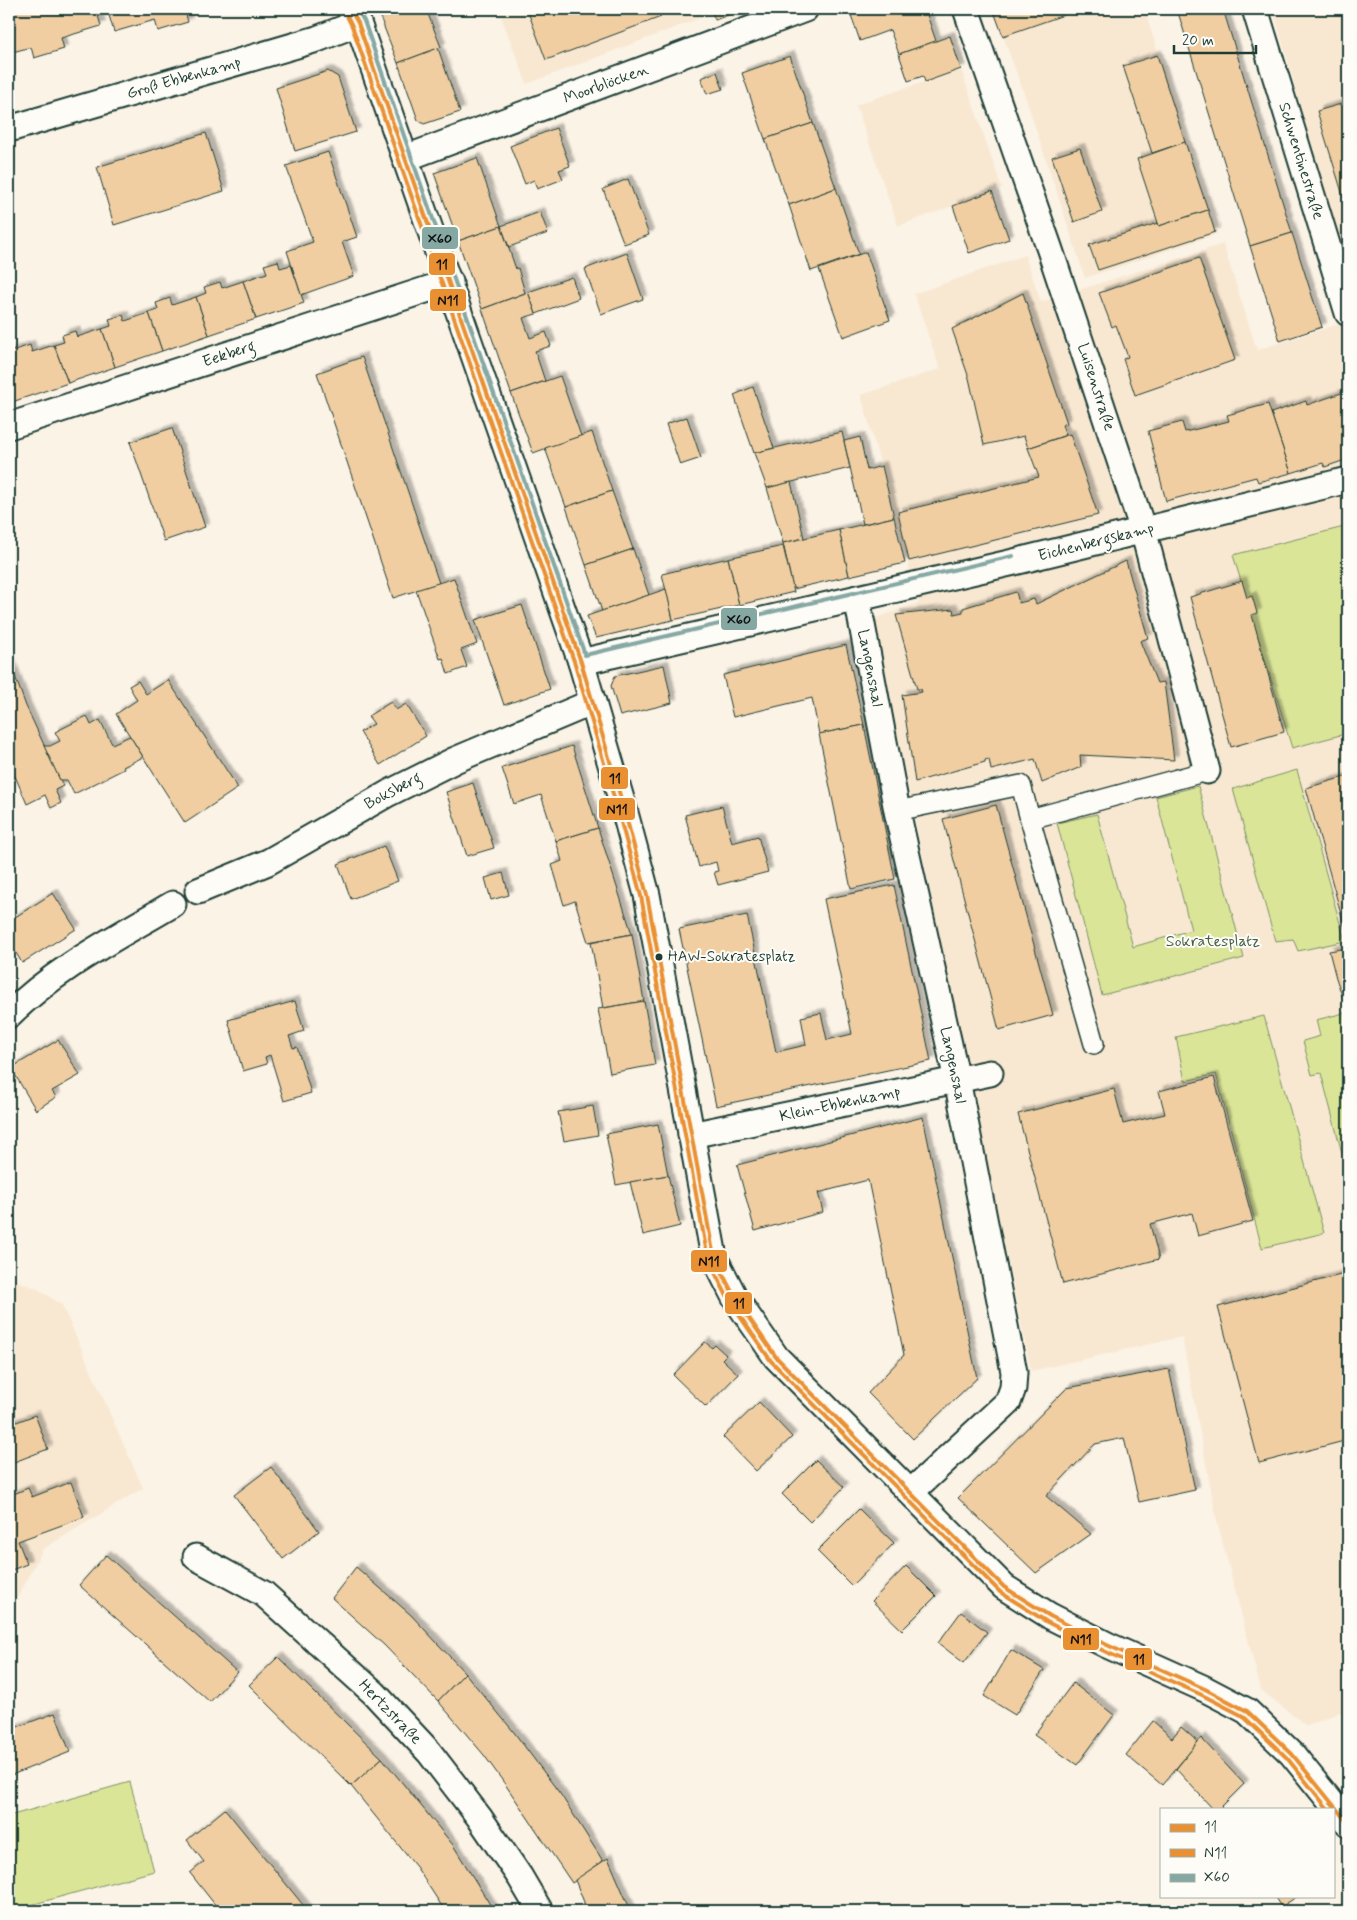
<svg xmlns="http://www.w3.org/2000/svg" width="1357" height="1920" viewBox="0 0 1357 1920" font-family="Mynerve,sans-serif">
  <defs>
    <filter id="shadow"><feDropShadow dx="4.5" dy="-4.5" stdDeviation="1" flood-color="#0004"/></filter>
  </defs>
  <rect width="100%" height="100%" fill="#fbf3e6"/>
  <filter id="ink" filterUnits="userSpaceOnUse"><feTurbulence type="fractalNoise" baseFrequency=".02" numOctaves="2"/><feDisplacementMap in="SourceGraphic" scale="10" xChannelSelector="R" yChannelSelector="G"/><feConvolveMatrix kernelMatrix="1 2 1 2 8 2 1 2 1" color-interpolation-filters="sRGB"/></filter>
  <g filter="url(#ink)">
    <g fill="#f8e8d2">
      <path d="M498 9H709L711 14 527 84Z"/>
      <path d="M1081 9H1144L1217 234 1085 278 1026 99 1003 36Z"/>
      <path d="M1273 9H1348V274Z"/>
      <path d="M961 69 1002 188 898 226 856 105Z"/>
      <path d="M1223 244 1257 350 1348 321V1709L1307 1726 1261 1690 1216 1517 1182 1337 1031 1371 873 619 919 603 861 395 940 369 914 294 1025 255 1041 302Z"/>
      <path d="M9 1278 38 1289 62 1305 143 1488 43 1549 9 1614Z"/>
    </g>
    <g fill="#dae598" stroke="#7c9166">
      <path d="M1348 526V733L1292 748 1233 555Z"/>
      <path d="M1297 770 1345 941 1298 951 1293 939 1275 941 1233 789Z"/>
      <path d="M1198 786 1244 958 1102 995 1057 823 1097 814 1133 947 1191 930 1156 797Z"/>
      <path d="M1348 1012V1156L1343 1157 1321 1073 1312 1075 1303 1041 1320 1036 1316 1020Z"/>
      <path d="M1264 1016 1324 1233 1262 1248 1216 1074 1185 1081 1176 1037Z"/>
      <path d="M130 1782 154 1871 9 1911V1816Z"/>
    </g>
    <g fill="#f1cea2" stroke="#1f3d34" filter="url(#shadow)">
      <path d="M9 9H96L101 26 61 38 64 49 34 58 31 47 9 53Z"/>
      <path d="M107 9H191L185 11 188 22 158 31 155 20 114 32Z"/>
      <path d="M377 9H426L441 47 398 63Z"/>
      <path d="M527 9H658L661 17 546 60Z"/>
      <path d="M711 9H744L715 20Z"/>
      <path d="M868 9H925L936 41 899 54 890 30 860 41 851 15Z"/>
      <path d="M993 9H1081L1003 36Z"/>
      <path d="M1177 9H1223L1292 233 1250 246Z"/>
      <path d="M950 36 961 69 925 82 923 76 908 81 899 54Z"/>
      <path d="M438 48 460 112 424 124 418 120 398 63Z"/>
      <path d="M1157 55 1185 142 1152 153 1123 66Z"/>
      <path d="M790 56 813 123 765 139 742 73Z"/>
      <path d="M328 71 338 77 356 132 295 151 276 88Z"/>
      <path d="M717 72 723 89 707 94 701 78Z"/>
      <path d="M1348 102V212L1317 111Z"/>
      <path d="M813 123 836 188 789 205 765 139Z"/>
      <path d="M556 128 570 166 559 170 563 179 537 189 534 180 525 184 510 146Z"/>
      <path d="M206 133 224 191 114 225 97 167Z"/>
      <path d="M1185 142 1208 210 1159 226 1137 159Z"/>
      <path d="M1080 148 1102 212 1074 222 1052 157Z"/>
      <path d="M328 152 357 237 342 242 354 276 301 295 287 251 313 242 286 166Z"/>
      <path d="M477 158 501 226 458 241 434 173Z"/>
      <path d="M628 179 649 235 624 244 603 189Z"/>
      <path d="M836 188 859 254 811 271 789 205Z"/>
      <path d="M992 191 1009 239 969 253 953 206Z"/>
      <path d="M1208 210 1215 232 1098 270 1089 245 1158 223 1159 226Z"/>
      <path d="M540 212 548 233 509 247 501 226Z"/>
      <path d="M501 226 516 269 518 268 525 293 482 309 458 241Z"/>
      <path d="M1292 233 1322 327 1280 341 1250 246Z"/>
      <path d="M866 252 890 320 843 337 819 269Z"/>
      <path d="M627 253 643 299 601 314 585 269Z"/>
      <path d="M1199 258 1235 360 1135 395 1123 359 1128 357 1116 325 1112 327 1099 293Z"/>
      <path d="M278 261 280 268 291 265 304 303 256 319 243 281 267 273 264 265Z"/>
      <path d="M572 277 579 298 536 314 528 292Z"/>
      <path d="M243 281 256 319 209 335 196 297 206 293 204 287 220 282 222 288Z"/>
      <path d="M528 292 536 314 523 318 530 338 546 332 551 346 535 351 545 381 511 393 482 309Z"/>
      <path d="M1023 293 1067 423 1062 425 1066 435 1028 448 1024 436 984 445 969 378 952 329Z"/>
      <path d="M196 297 209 335 162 351 149 313 158 310 156 303 170 298 172 305Z"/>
      <path d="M149 313 162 351 115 367 102 329 111 326 109 319 123 315 125 321Z"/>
      <path d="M102 329 115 367 68 383 54 345 64 342 62 335 75 331 77 337Z"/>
      <path d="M30 345 32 352 54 345 68 383 9 403V360L12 359 9 352Z"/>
      <path d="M362 357 439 583 393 598 317 373Z"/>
      <path d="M560 376 581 436 533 453 511 393Z"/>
      <path d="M753 387 774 448 754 453 734 395Z"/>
      <path d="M1347 391 1348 459 1325 467 1323 463 1291 473 1271 413 1306 401 1307 405Z"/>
      <path d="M1268 404 1291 473 1258 482 1256 477 1166 501 1148 431 1182 422 1185 432 1229 421 1227 415Z"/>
      <path d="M687 417 701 458 680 465 666 424Z"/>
      <path d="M172 428 205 527 164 541 130 442Z"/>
      <path d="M592 432 612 491 566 507 545 448Z"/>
      <path d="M842 432 850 468 767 488 754 453Z"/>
      <path d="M1070 434 1098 515 909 561 898 512 1039 477 1028 448Z"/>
      <path d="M860 437 867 470 882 466 894 517 863 524 844 441Z"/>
      <path d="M791 482 804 538 783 543 767 488Z"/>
      <path d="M612 491 633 549 586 565 566 507Z"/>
      <path d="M894 517 905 563 849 576 839 530Z"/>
      <path d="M839 530 849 576 793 589 783 543Z"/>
      <path d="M783 546 794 592 739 605 728 558Z"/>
      <path d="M633 549 649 595 602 611 586 565Z"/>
      <path d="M728 558 739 605 673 620 662 574Z"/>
      <path d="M1126 561 1148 638 1140 641 1157 683 1164 682 1174 760 1080 755 1081 767 1042 783 1035 759 991 770 989 759 985 760V762L915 782 902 695 922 692 921 689H917L896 615 953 609 954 614 963 612V608L1016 592 1019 603 1034 599 1036 604Z"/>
      <path d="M454 578 477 644 461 650 467 667 448 674 443 658 440 659 416 590Z"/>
      <path d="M1242 581 1247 598 1252 596 1257 613 1252 615 1284 732 1231 747 1190 597Z"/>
      <path d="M666 589 673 620 596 638 587 616Z"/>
      <path d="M522 605 550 689 504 705 475 620Z"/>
      <path d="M846 645 864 725 819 734 812 698 733 717 723 675Z"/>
      <path d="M9 660 26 706 63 786 55 790 61 803 51 808 45 795 27 804 9 762Z"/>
      <path d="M664 665 672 703 620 716 611 686 615 676Z"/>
      <path d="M168 680 238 788 185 823 116 714 137 700 129 686 138 681 146 694Z"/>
      <path d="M391 702 396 710 406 704 426 736 380 765 360 732 374 724 368 716Z"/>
      <path d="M87 716 91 725 100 720 112 744 130 736 143 757 123 767 124 769 74 794 67 780H60L44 746H50L60 741 55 732Z"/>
      <path d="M864 725 895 879 851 889 819 734Z"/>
      <path d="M572 746 598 828 556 841 541 795 514 804 502 768Z"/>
      <path d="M1348 776V939L1306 788Z"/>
      <path d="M473 783 494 848 467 856 446 792Z"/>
      <path d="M996 805 1053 1015 999 1030 943 819Z"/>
      <path d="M722 806 732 843 758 836 768 872 718 885 714 872 718 871 716 862 699 867 685 815Z"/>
      <path d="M598 828 632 934 588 942 575 901 564 905 552 865 562 861 556 841Z"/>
      <path d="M384 846 398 881 351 899 338 864Z"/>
      <path d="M503 873 509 895 491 900 485 878Z"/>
      <path d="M894 885 931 1061 716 1106 679 929 747 915 776 1052 806 1045 801 1017 821 1013 827 1040 852 1034 824 899Z"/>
      <path d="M53 893 76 929 22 963 9 941V921Z"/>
      <path d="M632 934 644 1001 603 1008 591 942Z"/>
      <path d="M1348 948V1006L1346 1007 1336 978 1329 951Z"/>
      <path d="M295 1001 304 1031 289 1036 293 1048 297 1047 311 1093 284 1101 270 1055 265 1057 267 1064 243 1071 228 1020Z"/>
      <path d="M644 1001 655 1065 610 1073 598 1009Z"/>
      <path d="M58 1040 80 1075 52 1091 56 1097 36 1110 11 1068Z"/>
      <path d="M1214 1077 1253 1221 1198 1236 1192 1213 1150 1224 1159 1259 1063 1284 1018 1114 1114 1089 1123 1124 1165 1114 1159 1091Z"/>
      <path d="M593 1106 598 1135 564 1141 558 1112Z"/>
      <path d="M923 1117 977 1378 913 1439 868 1393 904 1355 868 1180 818 1193 823 1212 755 1231 737 1165Z"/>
      <path d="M658 1124 668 1175 616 1185 606 1134Z"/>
      <path d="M668 1175 680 1226 643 1235 630 1182Z"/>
      <path d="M1348 1273V1440L1259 1463 1218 1307Z"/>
      <path d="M705 1342 712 1348 715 1345 726 1355 722 1359 738 1374 706 1407 673 1375Z"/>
      <path d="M1169 1369 1195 1490 1139 1502 1124 1438 1095 1444 1046 1496 1091 1534 1036 1573 958 1498 1067 1388Z"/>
      <path d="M759 1402 792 1437 756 1471 723 1437Z"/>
      <path d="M35 1415 48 1449 9 1464V1425Z"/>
      <path d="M816 1460 844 1487 810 1522 782 1494Z"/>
      <path d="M271 1467 319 1531 283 1559 234 1495Z"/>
      <path d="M71 1482 84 1517 18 1541 27 1564 9 1571V1496L28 1488 32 1497Z"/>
      <path d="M859 1509 894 1543 852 1586 817 1551Z"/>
      <path d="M106 1555 237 1672 210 1702 79 1585Z"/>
      <path d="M906 1566 936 1596 902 1630 872 1601Z"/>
      <path d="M356 1567 411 1615 465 1673 438 1701 384 1645 332 1598Z"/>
      <path d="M961 1612 987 1632 964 1663 938 1643Z"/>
      <path d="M1011 1650 1044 1670 1015 1715 984 1696Z"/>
      <path d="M278 1657 382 1758 351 1786 249 1685Z"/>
      <path d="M465 1673 513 1731 561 1795 603 1861 572 1883 507 1787 484 1755 438 1701Z"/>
      <path d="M1073 1683 1114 1715 1077 1765 1034 1735Z"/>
      <path d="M55 1713 70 1752 9 1776V1730Z"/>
      <path d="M1153 1721 1172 1738 1181 1727 1198 1742 1162 1785 1126 1755Z"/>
      <path d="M1201 1738 1244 1784 1219 1809H1213L1176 1769Z"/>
      <path d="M382 1758 453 1845 494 1911H445L417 1868 351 1786Z"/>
      <path d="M225 1809 308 1911H220L190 1873 204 1862 187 1840Z"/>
      <path d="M608 1858 631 1911H588L586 1907 575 1880Z"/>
      <path d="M1274 1896H1298L1281 1907Z"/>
    </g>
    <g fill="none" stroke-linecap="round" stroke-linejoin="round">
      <defs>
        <g id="pedestrian">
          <path d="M897 811 1021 785 1030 819 1207 771"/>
          <path d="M1030 819 1094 1044"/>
        </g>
        <g id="minor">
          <path d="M350 9 358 23 581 662 624 809 647 895 714 1257 735 1298 776 1357 1004 1587 1050 1616 1107 1645 1205 1689 1247 1711 1292 1754 1348 1823"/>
          <path d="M966 9 1050 250 1143 530 1207 771"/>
          <path d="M1255 9 1348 313"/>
          <path d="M9 129 317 39 358 23"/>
          <path d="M406 158 805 9"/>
          <path d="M9 426 450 282"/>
          <path d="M857 598 897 811 957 1080 1014 1372 1013 1388 1008 1402 911 1492"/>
          <path d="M581 662 1014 562 1348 480"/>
          <path d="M198 891 268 862 389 793 455 760 593 702"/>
          <path d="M9 1015C56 968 116 938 173 904"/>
          <path d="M691 1135 990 1073"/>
          <path d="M196 1557 264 1594 374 1693 429 1752 479 1817 520 1877 540 1911"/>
        </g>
      </defs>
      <use href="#pedestrian" stroke="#1f3d34" stroke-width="22"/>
      <use href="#minor" stroke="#1f3d34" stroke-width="29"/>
      <use href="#pedestrian" stroke="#fdfcf7" stroke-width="19"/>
      <use href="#minor" stroke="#fdfcf7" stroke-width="25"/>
      <defs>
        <path id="bus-1" d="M350 9 358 23 581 662 624 809 647 895 714 1257 735 1298 776 1357 1004 1587 1050 1616 1107 1645 1205 1689 1247 1711 1292 1754 1348 1823"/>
        <path id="bus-2" d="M345 12 352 26 575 664 618 811 641 896 708 1259 730 1302 771 1361 1000 1592 1047 1622 1104 1651 1202 1695 1243 1716 1287 1758 1328 1809"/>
        <path id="bus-3" d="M357 9 364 21 585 655 1013 556"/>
      </defs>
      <use href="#bus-1" stroke="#fdfcf7" stroke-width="8"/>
      <use href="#bus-2" stroke="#fdfcf7" stroke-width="8"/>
      <use href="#bus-3" stroke="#fdfcf7" stroke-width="8"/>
      <use href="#bus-1" stroke="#e99033" stroke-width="4"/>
      <use href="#bus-2" stroke="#e99033" stroke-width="4"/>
      <use href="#bus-3" stroke="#86a8a3" stroke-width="4"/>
    </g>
  </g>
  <circle fill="#1f3d34" stroke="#fdfcf7" stroke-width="2" cx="659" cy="957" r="4.5"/>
  <g text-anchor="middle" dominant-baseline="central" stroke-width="4" stroke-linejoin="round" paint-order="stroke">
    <g font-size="15" fill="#1f3d34" stroke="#fdfcf7" text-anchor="start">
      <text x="668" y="957">HAW-Sokratesplatz</text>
    </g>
    <g font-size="16" fill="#1f3d34" stroke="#fdfcf7">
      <text transform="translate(184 78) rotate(-16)">Groß Ebbenkamp</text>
      <text transform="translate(606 84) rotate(-20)">Moorblöcken</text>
      <text transform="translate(1301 161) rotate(73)">Schwentinestraße</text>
      <text transform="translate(229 354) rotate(-18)">Eekberg</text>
      <text transform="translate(1096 387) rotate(72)">Luisenstraße</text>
      <text transform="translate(1096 542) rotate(-14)">Eichenbergskamp</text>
      <text transform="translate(870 668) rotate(79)">Langensaal</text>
      <text transform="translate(393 791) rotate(-28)">Boksberg</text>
      <text transform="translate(953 1065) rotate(78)">Langensaal</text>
      <text transform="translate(840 1104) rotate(-12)">Klein-Ebbenkamp</text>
      <text transform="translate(390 1712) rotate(46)">Hertzstraße</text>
    </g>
    <g font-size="16" fill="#445f48" stroke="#fdfcf7">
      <text x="1213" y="941">Sokratesplatz</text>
    </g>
  </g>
  <g stroke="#fdfcf7" stroke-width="2">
    <rect x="421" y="226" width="38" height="24" rx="5" fill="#86a8a3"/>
    <rect x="428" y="252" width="28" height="24" rx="5" fill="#e99033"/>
    <rect x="429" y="288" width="38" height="24" rx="5" fill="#e99033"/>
    <rect x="720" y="607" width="38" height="24" rx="5" fill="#86a8a3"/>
    <rect x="600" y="766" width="29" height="24" rx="5" fill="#e99033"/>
    <rect x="598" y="797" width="38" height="24" rx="5" fill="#e99033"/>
    <rect x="690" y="1249" width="38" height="24" rx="5" fill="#e99033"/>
    <rect x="724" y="1291" width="29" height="24" rx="5" fill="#e99033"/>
    <rect x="1062" y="1627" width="38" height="24" rx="5" fill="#e99033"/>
    <rect x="1124" y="1647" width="29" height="24" rx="5" fill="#e99033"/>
  </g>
  <g font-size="14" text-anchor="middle" font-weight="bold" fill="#111">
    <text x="440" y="243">X60</text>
    <text x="442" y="269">11</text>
    <text x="448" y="305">N11</text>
    <text x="739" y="624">X60</text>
    <text x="615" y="783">11</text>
    <text x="617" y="814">N11</text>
    <text x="709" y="1266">N11</text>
    <text x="739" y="1308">11</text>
    <text x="1081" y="1644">N11</text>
    <text x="1139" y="1664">11</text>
  </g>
  <rect width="1357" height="1920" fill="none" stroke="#fdfcf7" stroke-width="30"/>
  <rect x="15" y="15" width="1327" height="1890" fill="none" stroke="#1f3d34" stroke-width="2" filter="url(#ink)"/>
  <rect x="1160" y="1808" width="175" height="90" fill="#fdfcf7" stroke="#a4b0a9"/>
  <rect x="1170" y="1824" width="25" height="8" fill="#e99033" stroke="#a4b0a9"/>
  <text x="1204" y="1832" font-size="15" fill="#1f3d34">11</text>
  <rect x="1170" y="1849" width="25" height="8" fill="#e99033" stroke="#a4b0a9"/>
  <text x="1204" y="1858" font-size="15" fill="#1f3d34">N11</text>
  <rect x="1170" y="1874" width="25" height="8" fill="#86a8a3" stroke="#a4b0a9"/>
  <text x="1204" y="1882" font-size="15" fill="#1f3d34">X60</text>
  <path d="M1174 45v8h82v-8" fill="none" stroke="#1f3d34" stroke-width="2.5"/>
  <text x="1182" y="45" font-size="15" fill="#1f3d34" stroke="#fdfcf7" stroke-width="4" paint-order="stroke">20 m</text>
</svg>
